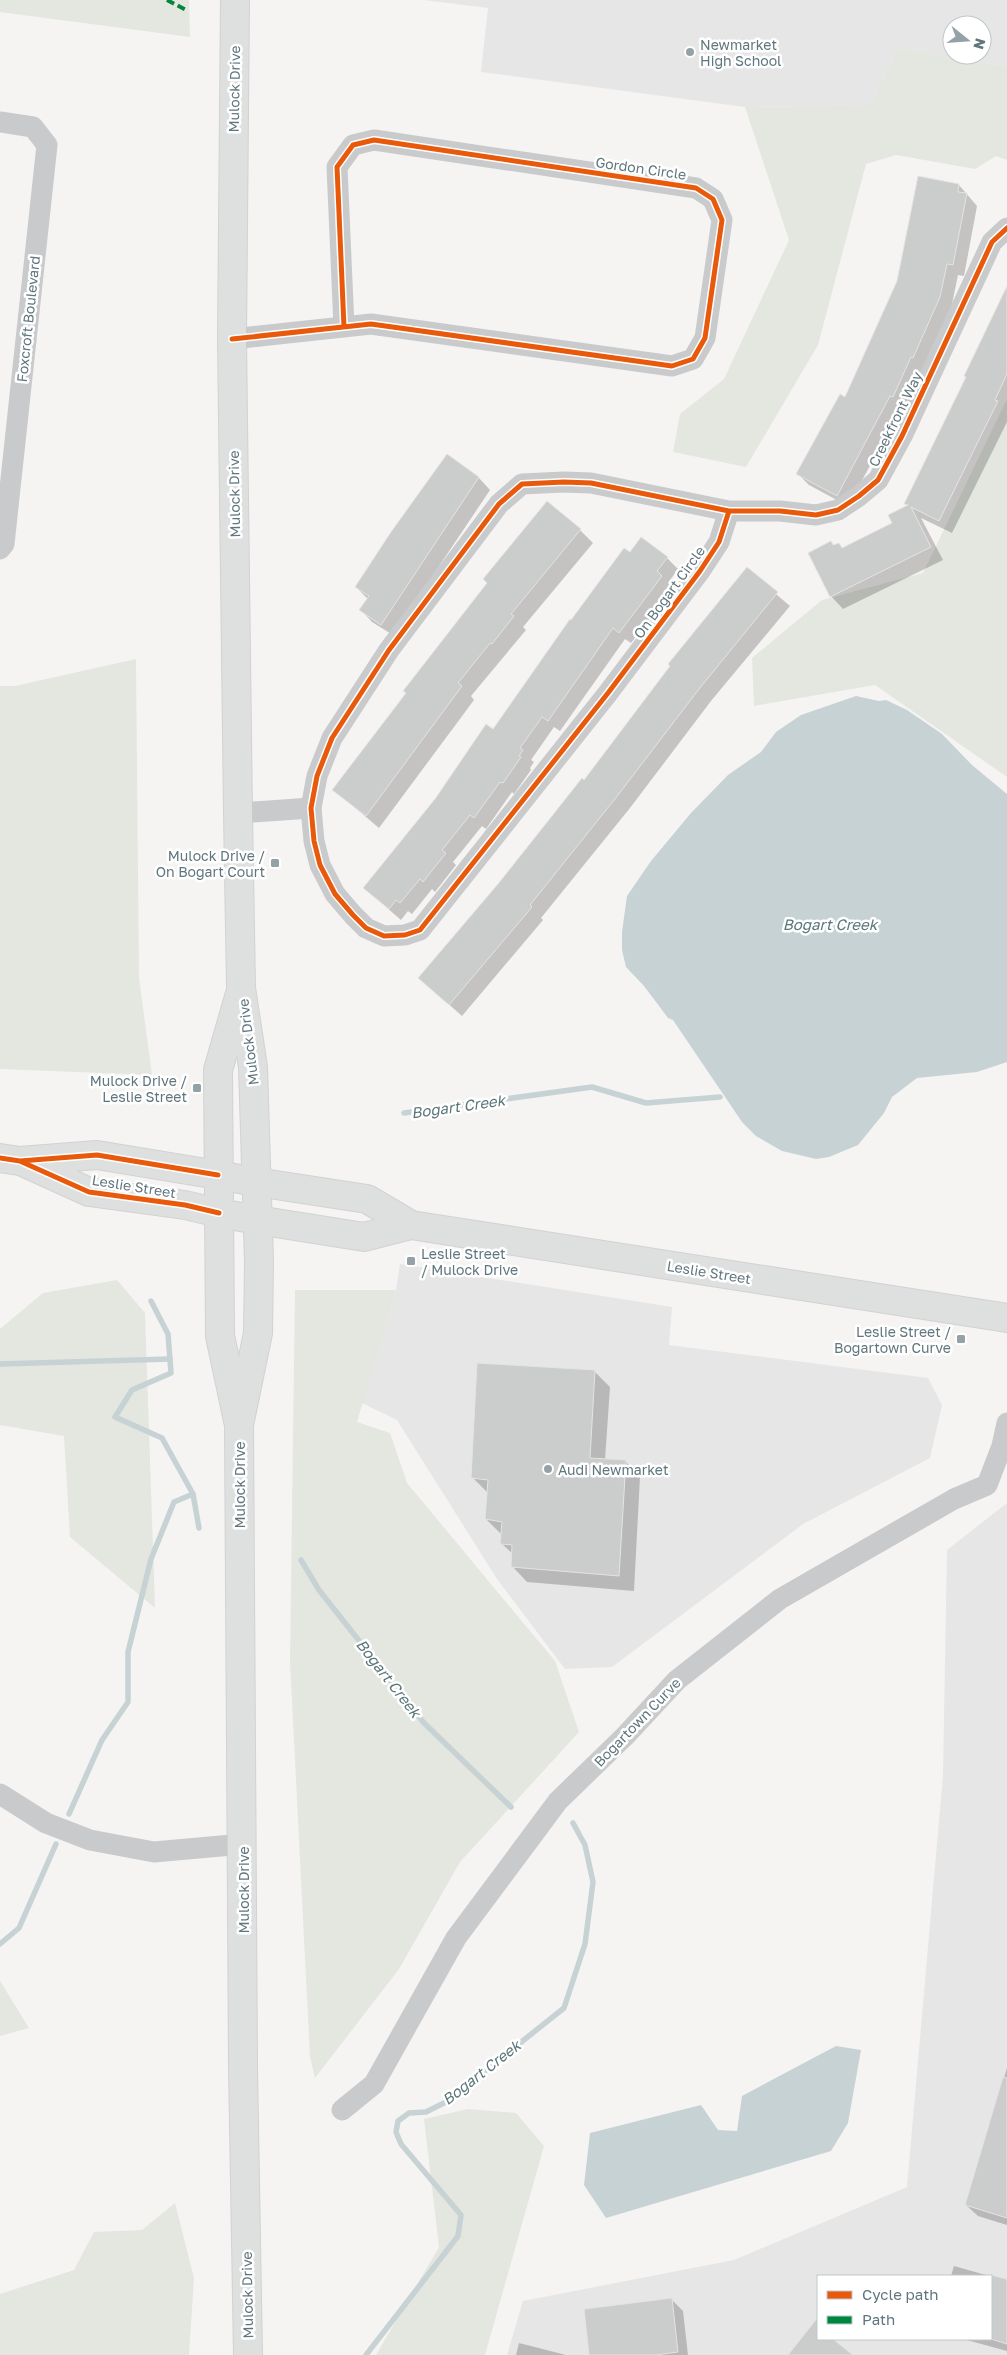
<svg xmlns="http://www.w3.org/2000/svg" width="1007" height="2355" viewBox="0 0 1007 2355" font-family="'Golos Text',sans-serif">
  <rect width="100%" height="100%" fill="#f5f4f3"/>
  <g fill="#e5e6e5" fill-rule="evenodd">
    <path d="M424 0H1007V67L898 48 870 105 745 107 481 72 488 8ZM952 25H982V55H952Z"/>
    <path d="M400 1264 672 1307 669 1345 928 1378 942 1405 930 1458 803 1524 612 1667 565 1669 497 1579 397 1420 362 1403 396 1290Z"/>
    <path d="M1007 1503V2355H507L523 2301 734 2260 907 2187 943 1775 947 1550ZM818 2276H991V2339H818Z"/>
  </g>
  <g fill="#e4e6e0">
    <path d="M0 0H189L190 37 0 12Z"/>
    <path d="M898 48 1007 67V160L996 156 975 169 896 155 866 164 818 345 746 467 673 452 680 414 724 379 789 240 745 107 870 105Z"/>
    <path d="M1007 399V777L875 685 754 706 752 658 822 600 923 573Z"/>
    <path d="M136 659 139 978 152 1075 0 1069V686H15Z"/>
    <path d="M117 1280 145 1313 155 1608 70 1537 64 1436 0 1425V1329L43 1293Z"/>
    <path d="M295 1290H396L357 1422 390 1433 407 1483 555 1661 579 1732 460 1862 399 1969 315 2078 310 2057 290 1662Z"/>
    <path d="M0 1981 29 2028 0 2036Z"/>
    <path d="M468 2109 516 2113 544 2146 485 2355H376L439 2247 424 2119Z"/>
    <path d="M175 2203 194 2278 189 2355H0V2294L74 2270 94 2232 142 2230Z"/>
  </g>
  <g fill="#c7d2d4">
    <path d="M856 696 879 701 886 700 907 710 942 734 972 765 1007 794V1062L977 1072 917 1078 892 1097 884 1113 858 1145 829 1157 816 1159 782 1151 756 1136 742 1122 673 1020 668 1018 644 986 626 967 622 950V932L627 896 651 861 691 813 728 775 761 752 776 732 801 715Z"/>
    <path d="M836 2046 861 2050 848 2123 831 2151 606 2218 584 2185 590 2133 701 2105 718 2130 737 2131 742 2096Z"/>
  </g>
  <g fill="#0003">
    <path d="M959 185 977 206 964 276 958 275 951 309 905 408 902 407 848 506 809 485 798 474 846 398Z"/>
    <path d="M1007 289V422L952 533 921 518 943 560 843 609 831 596 839 544 843 549 894 524 909 506 906 503 967 378Z"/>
    <path d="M447 456 479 478 490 490 393 635 372 622 361 610 368 599 356 587Z"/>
    <path d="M580 530 593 543 523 627 526 630 471 696 474 700 379 828 334 790Z"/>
    <path d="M630 554 667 558 678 569 668 583 673 588 631 643 625 639 560 731 554 727 531 760 534 762 530 768 531 770 514 794 512 792 486 829 482 826 453 862 456 865 435 892 432 889 412 914 408 911 401 920 364 888 493 730 572 622Z"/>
    <path d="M747 569 790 606 711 701 630 808 541 918 543 920 462 1016 419 978 584 782Z"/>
    <path d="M595 1372 610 1387 605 1460 625 1461 640 1477 634 1591 527 1582 512 1566 513 1554 502 1544 501 1534 486 1519 488 1493 472 1477Z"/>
    <path d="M1007 2068V2225L978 2216 966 2205Z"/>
    <path d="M954 2266 1007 2281V2351L963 2339H991V2276H951Z"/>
    <path d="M672 2300 683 2311 688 2355H590Z"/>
    <path d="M519 2343 566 2355H516Z"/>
  </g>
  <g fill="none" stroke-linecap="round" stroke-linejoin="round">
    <g stroke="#c7d2d4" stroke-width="5.5">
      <path d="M404 1113 592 1087 646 1103 720 1097"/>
      <path d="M151 1301 168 1334 171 1373 132 1390 115 1417 162 1438 193 1494 199 1528"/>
      <path d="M0 1364 170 1359"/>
      <path d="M301 1560 319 1590 424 1723 511 1807"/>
      <path d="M69 1814 102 1740 128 1702V1652L151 1559 174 1502 193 1494"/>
      <path d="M0 1944 19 1928 56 1844"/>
      <path d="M366 2355 458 2236 461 2215 401 2144 396 2132 398 2121 409 2113 426 2112 446 2102 564 2008 585 1944 593 1882 585 1845 573 1823"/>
    </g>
  </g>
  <g fill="#cbcccc" stroke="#e4e4e3">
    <path d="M918 176 959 184 958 192 967 193 953 265 947 264 940 297 913 358 911 357 893 397 890 396 837 496 796 474 840 394 845 397 897 281Z"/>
    <path d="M1007 286V374L995 400 998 401 939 521 911 507 931 547 830 597 808 553 831 541 833 545 839 543 842 548 892 523 888 515 908 505 904 504 966 377 964 376Z"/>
    <path d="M447 454 479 477 381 625 359 610 369 596 355 587 391 532Z"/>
    <path d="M547 501 581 529 511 614 514 616 492 644 490 643 458 683 462 686 366 816 332 790 406 693 403 691 487 583 483 579Z"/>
    <path d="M641 537 668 557 657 571 662 576 619 633 613 628 548 721 542 717 520 748 523 750 519 756 521 757 503 783 500 782 474 818 470 815 442 850 446 853 423 882 420 879 400 903 396 900 389 909 363 888 435 799 486 724 493 729 570 619 571 620 624 548 630 552Z"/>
    <path d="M747 567 778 592 699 689 618 795 530 905 532 907 449 1005 418 978 498 884 582 778 584 780 670 666 668 664Z"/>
    <path d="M477 1363 595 1370 590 1458 626 1460 619 1576 511 1567 512 1545 500 1544 502 1522 485 1519 488 1480 471 1478Z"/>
    <path d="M1003 2077 1007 2078V2218L965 2205Z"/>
    <path d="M991 2275 1007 2279V2344L991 2339Z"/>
    <path d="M672 2298 678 2352 656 2355H589L584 2309Z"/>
    <path d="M818 2317V2339H833L853 2355H788Z"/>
  </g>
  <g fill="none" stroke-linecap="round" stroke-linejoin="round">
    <defs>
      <g id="secondary">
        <path d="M218 1175 256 1182"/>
        <path d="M219 1213 257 1220"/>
      </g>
      <g id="primary">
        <path d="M235 0 232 339 238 813 241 988 253 1067 259 1262 258 1333 239 1425"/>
        <path d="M239 997 218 1070 220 1336 239 1425 243 2067 248 2355"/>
        <path d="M0 1158 20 1161 97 1155 218 1175"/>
        <path d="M23 1162 89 1192 185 1205 219 1213"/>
        <path d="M256 1182 367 1199 411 1225 1007 1318"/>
        <path d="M257 1220 364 1237 411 1225"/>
      </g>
    </defs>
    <use href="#secondary" stroke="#d1d2d3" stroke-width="30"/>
    <use href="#primary" stroke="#d2d2d3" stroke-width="30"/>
    <g stroke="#c9cacb" stroke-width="21">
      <path d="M0 122 33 127 47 145 4 544 0 549"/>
      <path d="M232 339 371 324 672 366 693 359 705 338 722 220 713 199 696 188 374 140 353 145 337 167 344 327"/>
      <path d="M729 511 719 542 700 571 608 693 420 930 405 935 384 936 366 928 353 915 335 894 320 865 314 841 311 808 317 776 332 738 389 650 499 504 522 484 564 482 591 483 729 511H780L816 515 838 510 859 496 878 480 902 436 992 242 1007 228"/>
      <path d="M238 813 311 808"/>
      <path d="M0 1794 46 1823 90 1840 154 1852 243 1844"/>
      <path d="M342 2110 374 2084 456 1938 558 1801 625 1736 677 1680 780 1599 954 1499 987 1485 1002 1446 1007 1423"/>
    </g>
    <use href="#secondary" stroke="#dedfdf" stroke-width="28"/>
    <use href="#primary" stroke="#dedfdf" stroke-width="28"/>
    <path stroke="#00873e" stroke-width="4" stroke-dasharray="8 4" stroke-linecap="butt" d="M167 0 188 11"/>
    <defs>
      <g id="cycleway">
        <path d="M232 339 371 324 672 366 693 359 705 338 722 220 713 199 696 188 374 140 353 145 337 167 344 327"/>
        <path d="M729 511 719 542 700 571 608 693 420 930 405 935 384 936 366 928 353 915 335 894 320 865 314 841 311 808 317 776 332 738 389 650 499 504 522 484 564 482 591 483 729 511H780L816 515 838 510 859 496 878 480 902 436 992 242 1007 228"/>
        <path d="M0 1158 20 1161 97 1155 218 1175"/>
        <path d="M22 1162 89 1192 185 1205 219 1213"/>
      </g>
    </defs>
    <use href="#cycleway" stroke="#fff" stroke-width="8"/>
    <use href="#cycleway" stroke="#e8590c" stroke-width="5"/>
  </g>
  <g fill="#94a2a7" stroke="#fff" stroke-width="2">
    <circle cx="690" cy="52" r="5"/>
    <rect x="270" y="858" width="10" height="10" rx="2.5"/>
    <rect x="192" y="1083" width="10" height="10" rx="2.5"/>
    <rect x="406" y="1256" width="10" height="10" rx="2.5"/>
    <rect x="956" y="1334" width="10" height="10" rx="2.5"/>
    <circle cx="548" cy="1469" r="5"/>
  </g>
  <g text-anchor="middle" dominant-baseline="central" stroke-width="5" stroke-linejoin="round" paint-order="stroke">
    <g font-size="14" fill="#60767e" stroke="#fff" text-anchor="start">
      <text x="700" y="44">Newmarket<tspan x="700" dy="16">High School</tspan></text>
      <text x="265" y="855" text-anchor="end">Mulock Drive /<tspan x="265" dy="16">On Bogart Court</tspan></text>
      <text x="187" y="1080" text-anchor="end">Mulock Drive /<tspan x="187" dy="16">Leslie Street</tspan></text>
      <text x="421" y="1253">Leslie Street<tspan x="421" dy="16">/ Mulock Drive</tspan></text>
      <text x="951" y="1331" text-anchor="end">Leslie Street /<tspan x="951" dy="16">Bogartown Curve</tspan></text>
      <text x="558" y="1469">Audi Newmarket</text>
    </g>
    <g font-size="14" fill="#60767e" stroke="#fff">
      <text transform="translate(234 89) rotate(-89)">Mulock Drive</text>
      <text transform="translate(641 168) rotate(8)">Gordon Circle</text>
      <text transform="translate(28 319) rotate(-84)">Foxcroft Boulevard</text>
      <text transform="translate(895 419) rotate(-64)">Creekfront Way</text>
      <text transform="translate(234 494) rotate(-91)">Mulock Drive</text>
      <text transform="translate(669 592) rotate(-54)">On Bogart Circle</text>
      <text transform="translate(248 1042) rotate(-97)">Mulock Drive</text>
      <text transform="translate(134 1186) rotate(9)">Leslie Street</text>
      <text transform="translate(709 1272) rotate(9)">Leslie Street</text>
      <text transform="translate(239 1485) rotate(-90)">Mulock Drive</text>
      <text transform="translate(637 1722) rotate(-46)">Bogartown Curve</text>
      <text transform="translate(243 1890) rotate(-90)">Mulock Drive</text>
      <text transform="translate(247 2295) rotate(-91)">Mulock Drive</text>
    </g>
    <g font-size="15" font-style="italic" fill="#5b7679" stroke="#fff">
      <text x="830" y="924">Bogart Creek</text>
      <text transform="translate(458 1106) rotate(-8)">Bogart Creek</text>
      <text transform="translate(389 1678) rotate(52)">Bogart Creek</text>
      <text transform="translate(481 2072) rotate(-38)">Bogart Creek</text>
    </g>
  </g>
  <rect x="817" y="2275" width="175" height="65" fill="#ffffff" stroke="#bfc8cb"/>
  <rect x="827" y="2291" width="25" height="8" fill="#e8590c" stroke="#bfc8cb"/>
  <text x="862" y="2300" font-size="15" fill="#60767e">Cycle path</text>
  <rect x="827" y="2316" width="25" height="8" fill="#00873e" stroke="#bfc8cb"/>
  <text x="862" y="2325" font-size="15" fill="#60767e">Path</text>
  <g transform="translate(967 40) rotate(107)"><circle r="24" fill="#ffffff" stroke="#bfc8cb"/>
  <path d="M0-4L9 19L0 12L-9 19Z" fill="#94a2a7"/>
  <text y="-8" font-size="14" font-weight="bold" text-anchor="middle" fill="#60767e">N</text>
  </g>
</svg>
